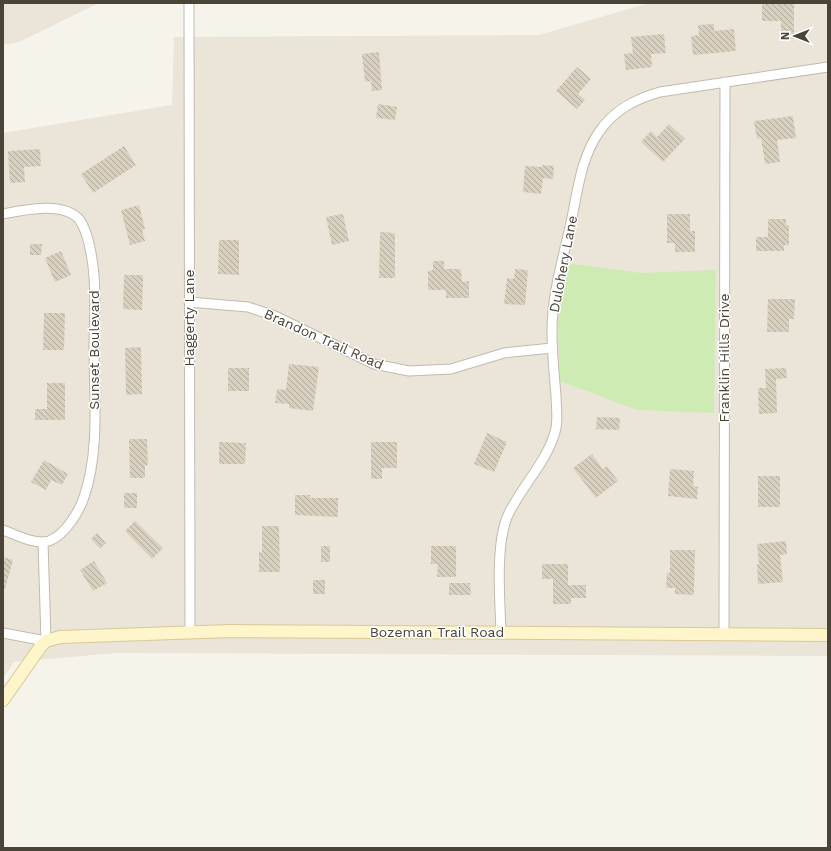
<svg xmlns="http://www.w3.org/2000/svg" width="831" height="851" viewBox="0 0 831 851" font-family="'Work Sans',sans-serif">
  <defs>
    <pattern id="building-back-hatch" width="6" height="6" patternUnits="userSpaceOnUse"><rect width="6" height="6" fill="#d8d0bf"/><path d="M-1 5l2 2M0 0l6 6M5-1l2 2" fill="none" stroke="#b1aa9c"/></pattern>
  </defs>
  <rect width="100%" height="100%" fill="#f6f3ea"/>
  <g fill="#eae5d8">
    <path d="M3 3H99L19 42 3 45Z"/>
    <path d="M649 3H828V656L116 653 14 662 3 678V133L172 105 174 37 539 35Z"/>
  </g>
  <path fill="#ceebb3" d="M567 263 641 273 716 270 714 413 637 410 560 381 558 324Z"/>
  <g fill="url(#building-back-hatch)">
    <path d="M762 3H794V39H781V21H762Z"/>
    <path d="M714 24V31L734 29 736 51 693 55 691 36 699 35 698 25Z"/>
    <path d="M664 34 666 53 651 54 652 67 626 70 624 54 633 53 631 37Z"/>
    <path d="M379 52 382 90 372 91 371 81 365 82 362 54Z"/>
    <path d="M577 67 591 79 578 94 585 100 577 109 556 91Z"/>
    <path d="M378 104 397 107 395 120 376 118Z"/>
    <path d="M793 116 796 138 777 140 780 162 765 164 761 138 757 139 754 121Z"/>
    <path d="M669 124 685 139 663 162 641 142 651 131 657 137Z"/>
    <path d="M124 146 136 165 93 193 81 174Z"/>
    <path d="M40 149 41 166 24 167 25 182 10 183 8 151Z"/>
    <path d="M542 165 554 166 553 179 543 178 541 194 523 192 525 166 542 167Z"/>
    <path d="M139 205 145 229 142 230 145 241 130 245 121 210Z"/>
    <path d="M343 214 349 241 332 245 326 217Z"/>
    <path d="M667 214H690V231H695V252H675V243H667Z"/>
    <path d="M768 219H786V225H789V245H784V251H756V237H768Z"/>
    <path d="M380 232 395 233V278H379Z"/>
    <path d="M219 240H239V275L218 274Z"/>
    <path d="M30 244H42L41 255H30Z"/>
    <path d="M61 251 71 275 55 282 45 258Z"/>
    <path d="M433 261H444V269H461L462 282 469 281V298H446V290H428V271L433 270Z"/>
    <path d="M515 269 528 270 525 305 504 304 507 278 514 279Z"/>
    <path d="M124 275H143L142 310 123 309Z"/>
    <path d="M768 299H795L794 319H789V332H767Z"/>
    <path d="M44 313H65L64 350H43Z"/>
    <path d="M141 347 142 394 126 395 125 348Z"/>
    <path d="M289 364 319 367 313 411 289 408V404L275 403 277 389 286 390Z"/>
    <rect x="228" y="368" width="21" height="23"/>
    <path d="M786 368 787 378 776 379 777 413 759 414 758 388H766L765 369Z"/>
    <path d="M47 383H65V420H35V409H47Z"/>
    <path d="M597 417 620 418 619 430 596 429Z"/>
    <path d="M487 433 507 442 494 472 474 464Z"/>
    <path d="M129 439H147L148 465H145V478H130Z"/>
    <path d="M219 442 246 443 245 464H219Z"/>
    <path d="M371 442H397V468H382V479H371Z"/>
    <path d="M592 454 603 469 607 466 618 481 596 498 573 468Z"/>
    <path d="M44 460 68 474 62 485 51 480 46 490 31 482Z"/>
    <path d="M670 469 694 471 693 486 698 487 697 499 668 496Z"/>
    <rect x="758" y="476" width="22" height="31"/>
    <rect x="124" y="493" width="13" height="15"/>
    <path d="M295 495H310V498H338V517L295 515Z"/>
    <path d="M135 521 163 548 152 559 125 531Z"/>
    <path d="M262 526H279L280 572H259V552H262Z"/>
    <path d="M97 533 106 543 100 549 91 539Z"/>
    <path d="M786 541 787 554 780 555 783 582 758 584 757 564H759L757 544Z"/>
    <rect x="321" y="546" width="9" height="16"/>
    <path d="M431 546H456V577H437L438 564H431Z"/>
    <path d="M670 550H695L694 595 675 594V588H666L667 573H670Z"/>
    <path d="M3 557 13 560 5 589 3 588Z"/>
    <path d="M94 561 107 583 93 591 80 570Z"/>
    <path d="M542 564H568V585H586V598H571V604H553V579H542Z"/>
    <rect x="313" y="580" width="12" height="14"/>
    <path d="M449 583H470L471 595H449Z"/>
  </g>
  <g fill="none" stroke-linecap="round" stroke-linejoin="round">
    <defs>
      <g id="street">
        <path d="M189 3 190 633"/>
        <path d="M3 214C23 210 62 201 79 219 87 230 90 246 92 259 97 288 94 320 94 349 94 397 100 451 84 497 79 512 65 535 49 541 34 545 17 535 3 530"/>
        <path d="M189 302 248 307 275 316 374 364 409 371 451 369 504 353 552 348"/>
        <path d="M501 632C500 600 495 544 508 515 522 485 549 460 556 428 558 417 556 405 556 395 554 374 552 352 552 331 552 296 562 262 570 227 577 196 580 159 599 132 614 110 635 99 660 92L828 67"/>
        <path d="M3 633 46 641 43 542"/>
        <path d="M724 635 725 82"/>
      </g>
      <path id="secondary" d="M3 700 41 646 46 641 60 637 231 631 828 635"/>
    </defs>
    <use href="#street" stroke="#c2bbac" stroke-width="11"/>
    <use href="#secondary" stroke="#d7c999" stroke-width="14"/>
    <use href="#street" stroke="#fff" stroke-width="9"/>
    <use href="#secondary" stroke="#fff5cb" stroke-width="12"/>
  </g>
  <g text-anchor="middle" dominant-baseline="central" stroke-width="3" stroke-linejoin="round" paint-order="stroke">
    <g font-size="14" fill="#4a4438" stroke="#fff">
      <text transform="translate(563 264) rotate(-79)">Dulohery Lane</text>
      <text transform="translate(189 318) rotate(-90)">Haggerty Lane</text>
      <text transform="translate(324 339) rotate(24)">Brandon Trail Road</text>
      <text transform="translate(94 350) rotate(-90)">Sunset Boulevard</text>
      <text transform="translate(724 358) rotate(-90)">Franklin Hills Drive</text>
      <text x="437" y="632">Bozeman Trail Road</text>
    </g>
  </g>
  <rect width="831" height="851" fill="none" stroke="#4a4438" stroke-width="8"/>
  <g transform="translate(795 36) rotate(270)" stroke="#ffffff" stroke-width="3" paint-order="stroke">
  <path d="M0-3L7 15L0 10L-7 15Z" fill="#4a4438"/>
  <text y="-6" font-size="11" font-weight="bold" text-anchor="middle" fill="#4a4438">N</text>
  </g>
</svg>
